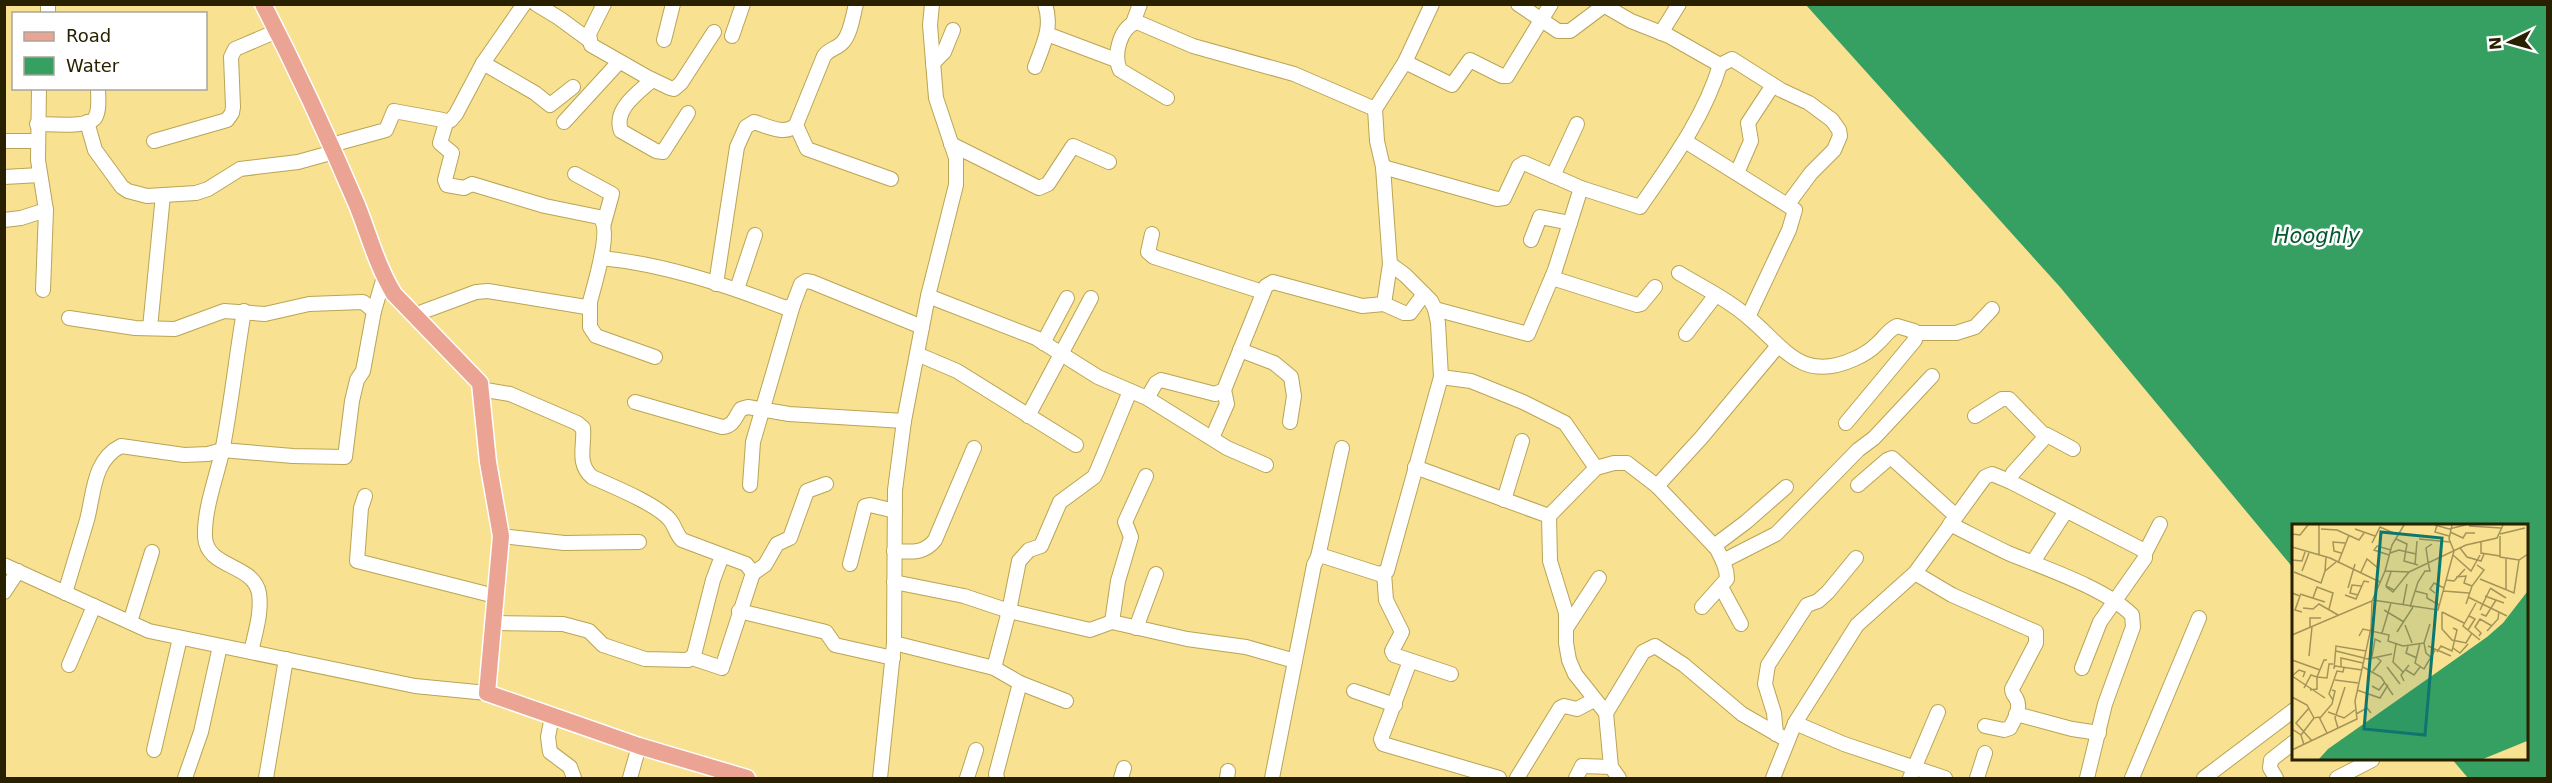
<svg xmlns="http://www.w3.org/2000/svg" width="2552" height="783" viewBox="0 0 2552 783" font-family="'DejaVu Sans',sans-serif">
  <rect width="100%" height="100%" fill="#f8e191"/>
  <path fill="#369f62" d="M1806 5H2547V778H2468L2451 758H2526V525H2294V569L2060 287Z"/>
  <g fill="none" stroke-linecap="round" stroke-linejoin="round">
    <defs>
      <g id="minor">
        <path d="M536 4 559 18 589 40"/>
        <path d="M604 4 589 34 591 45 647 77 670 88 674 89 681 83 714 32"/>
        <path d="M1518 4 1558 31H1570L1606 4"/>
        <path d="M48 14V4"/>
        <path d="M1133 23 1140 4"/>
        <path d="M1661 33 1679 4"/>
        <path d="M1047 34 1116 60"/>
        <path d="M732 36 743 4"/>
        <path d="M664 40 673 4"/>
        <path d="M1405 62 1432 4"/>
        <path d="M483 63 524 4"/>
        <path d="M933 63 944 52 953 30"/>
        <path d="M1720 65 1732 59 1781 90 1809 103 1832 120 1839 130 1840 136 1834 150 1811 173 1788 204"/>
        <path d="M1035 67C1043 45 1053 27 1045 4"/>
        <path d="M652 80C638 93 613 109 621 131L656 151 663 152 688 113"/>
        <path d="M39 88 38 160 46 210 43 290"/>
        <path d="M1167 98 1120 70C1113 55 1120 27 1137 22L1193 46 1294 74 1375 109"/>
        <path d="M87 122 95 150 122 187 128 191 147 196 196 193 208 189 240 169 298 162 334 152"/>
        <path d="M564 122 619 62"/>
        <path d="M445 123 451 120 456 114 483 63 535 93 550 105 573 87"/>
        <path d="M37 124C50 124 88 128 95 118 100 110 98 97 98 88"/>
        <path d="M796 125 807 149 891 179"/>
        <path d="M4 141H37"/>
        <path d="M154 141 227 120 232 113 233 107 231 57 235 49 277 31"/>
        <path d="M1685 141 1795 210 1789 230 1748 317"/>
        <path d="M951 144 1039 188 1048 184 1073 146 1109 162"/>
        <path d="M331 145 386 130 394 111 443 120 445 126 440 143 452 153 445 180 447 185 464 188 472 184 545 206 599 217C613 228 594 285 590 302L586 307 488 291 476 292 414 315"/>
        <path d="M1383 167 1497 199 1504 198 1519 166 1524 163 1581 188 1640 207C1671 162 1704 118 1720 65L1669 36 1631 21 1605 6"/>
        <path d="M1737 173 1751 141 1748 123 1773 85"/>
        <path d="M575 174 612 194 604 223"/>
        <path d="M1553 176 1577 124"/>
        <path d="M4 177 40 175"/>
        <path d="M4 220 21 218 46 210"/>
        <path d="M1152 234 1148 252 1154 257 1263 292"/>
        <path d="M1531 240 1540 217 1570 223"/>
        <path d="M601 258C664 264 726 285 786 308L793 305 801 284 806 281 812 282 922 327"/>
        <path d="M1679 273C1702 287 1729 300 1749 318 1784 347 1801 383 1854 359 1861 356 1871 350 1877 344 1884 338 1888 330 1897 326L1914 331 1915 340 1846 423"/>
        <path d="M1552 278 1637 305 1641 304 1655 287"/>
        <path d="M716 284 737 147 746 127 754 122C767 126 785 136 796 125L824 56C830 48 837 49 843 42 851 33 853 15 856 4"/>
        <path d="M737 289 755 235"/>
        <path d="M928 296 1036 338 1098 377 1147 398 1227 448 1266 465"/>
        <path d="M590 302V327L596 336 655 357"/>
        <path d="M1384 304 1404 313H1410L1424 294"/>
        <path d="M1435 309 1528 334 1555 270 1581 188"/>
        <path d="M244 311C236 358 231 406 222 452 216 479 204 509 205 537 207 569 253 563 259 593 262 613 255 633 251 652"/>
        <path d="M69 318 135 328 175 329 224 311 265 314 309 304 363 302 374 311"/>
        <path d="M150 328 163 195"/>
        <path d="M1916 333H1956L1975 327 1992 309"/>
        <path d="M1686 334 1715 296"/>
        <path d="M1043 343 1067 298"/>
        <path d="M1240 350 1274 363 1291 377 1294 396 1290 422"/>
        <path d="M917 354 957 371 1076 445"/>
        <path d="M1441 377 1471 381 1523 402 1565 423 1596 468"/>
        <path d="M480 389 510 394 577 423 583 428C585 445 576 463 592 477 612 486 657 504 670 520 675 526 676 534 682 540L746 564 753 573 722 668 692 658"/>
        <path d="M1147 398 1156 383 1161 380 1215 394 1224 390 1266 286 1273 282 1362 306 1384 304 1390 264"/>
        <path d="M635 402 722 427C734 426 735 417 741 409L748 407 789 414 904 421"/>
        <path d="M1028 416 1091 298"/>
        <path d="M1975 416 2002 399H2009L2045 436"/>
        <path d="M1212 438 1227 404 1224 390"/>
        <path d="M1415 467 1549 516"/>
        <path d="M2009 481 2143 550 2145 553V558L2100 622 2082 668"/>
        <path d="M750 485 753 442 793 305"/>
        <path d="M1858 485 1887 460 1892 458 1956 516"/>
        <path d="M1657 486 1701 438 1777 347"/>
        <path d="M365 496 361 508 357 561 495 596"/>
        <path d="M1504 500 1522 441"/>
        <path d="M1549 516 1596 468 1614 463H1627L1657 486 1717 549C1722 559 1727 568 1727 579L1702 607"/>
        <path d="M1549 516 1550 561 1566 613V643L1569 660 1575 674 1606 713"/>
        <path d="M1950 524C1970 534 1989 544 2008 553 2044 568 2105 588 2132 615L2133 627 2105 704 2087 778"/>
        <path d="M501 536 564 543 639 542"/>
        <path d="M1714 546 1746 522 1786 487"/>
        <path d="M894 551C911 552 924 554 935 540L974 448"/>
        <path d="M2145 553 2160 524"/>
        <path d="M1318 557 1342 448"/>
        <path d="M1723 561 1776 534 1858 450 1874 438 1932 376"/>
        <path d="M2033 562 2066 511"/>
        <path d="M850 564 865 506 870 505 895 511"/>
        <path d="M4 565 149 631 415 686 487 693"/>
        <path d="M1384 573 1386 600 1402 632 1392 651 1394 655 1451 674"/>
        <path d="M1915 573 1952 595 2036 632V643L2012 689C2012 693 2014 695 2016 698 2022 708 2014 720 2010 728L2004 730 1985 726"/>
        <path d="M752 574 765 565 777 544 790 538 807 491 826 484"/>
        <path d="M894 582 964 596 1009 611 1090 630 1112 622 1187 639 1246 647 1295 661"/>
        <path d="M1721 587 1741 624"/>
        <path d="M4 592 18 571"/>
        <path d="M65 593C72 569 80 544 87 520 94 493 93 460 121 446L184 455 208 454 222 450 293 456 345 457 352 401 357 380 363 371 374 311 384 277"/>
        <path d="M739 611 826 632 835 645 893 658"/>
        <path d="M130 622 152 552"/>
        <path d="M1112 622 1118 581 1131 537 1125 522 1146 476"/>
        <path d="M493 623 563 624 589 631 603 645 645 659 688 660 694 655 713 580 722 556"/>
        <path d="M1567 627 1599 578"/>
        <path d="M1136 628 1156 574"/>
        <path d="M894 643 994 668 1020 683 1066 701"/>
        <path d="M1410 661 1381 739 1383 744 1499 778"/>
        <path d="M69 665 94 606"/>
        <path d="M994 668 1009 611 1019 561 1029 550 1041 546 1060 502 1094 477 1097 471 1130 391"/>
        <path d="M1354 691 1395 705"/>
        <path d="M2016 714 2072 729 2099 733"/>
        <path d="M552 716 548 737 550 752 570 767 574 778"/>
        <path d="M1795 723 1844 744 1945 778"/>
        <path d="M1776 734 1774 713 1765 684 1768 665 1807 605 1818 601 1828 592 1856 558"/>
        <path d="M154 750 180 638"/>
        <path d="M185 778 201 732 220 646"/>
        <path d="M266 778 286 659"/>
        <path d="M630 778 639 746"/>
        <path d="M880 778 894 643 895 490 904 421 928 296 956 185V158L936 98 930 25 932 4"/>
        <path d="M967 778 976 750"/>
        <path d="M997 778 996 774 1020 683"/>
        <path d="M1121 778 1124 768"/>
        <path d="M1227 778 1228 771"/>
        <path d="M1272 778 1314 565 1318 557 1323 556 1379 574 1387 571 1441 377 1438 323 1435 309 1431 301 1405 275 1390 264 1383 167 1377 141 1375 109 1405 62 1452 85 1470 60 1502 76H1507L1551 4"/>
        <path d="M1517 778 1560 708 1564 706 1577 709 1594 700"/>
        <path d="M1576 778 1582 766 1611 767"/>
        <path d="M1619 778 1611 767 1606 713 1643 652 1655 646 1684 665 1742 714 1787 740"/>
        <path d="M1773 778 1795 723 1857 625 1915 573 1985 477 1992 474 2009 481 2013 473 2047 435 2073 449"/>
        <path d="M1910 778 1938 712"/>
        <path d="M1977 778 1985 753"/>
        <path d="M2132 778 2199 618"/>
        <path d="M2204 778 2294 710"/>
        <path d="M2276 778 2270 768 2271 760 2294 742"/>
        <path d="M2337 778 2372 760"/>
      </g>
      <path id="major" d="M263 4C297 70 328 137 357 205 369 235 377 266 394 294L480 383 488 462 501 536 487 693 639 746 747 778"/>
    </defs>
    <use href="#minor" stroke="#baa455" stroke-width="16"/>
    <use href="#major" stroke="#fff" stroke-width="19"/>
    <use href="#minor" stroke="#fff" stroke-width="14"/>
    <use href="#major" stroke="#eba494" stroke-width="16"/>
  </g>
  <g text-anchor="middle" dominant-baseline="central" stroke-width="5" stroke-linejoin="round" paint-order="stroke">
    <g font-size="21" font-style="italic" fill="#06572e" stroke="#fff">
      <text x="2317" y="236">Hooghly</text>
    </g>
  </g>
  <g transform="translate(2292 524)">
    <rect width="236" height="236" fill="#f8e191"/>
    <path d="M235 68V217L191 235H27L36 225 195 113 211 99Z" fill="#369f62"/>
    <path fill="none" stroke="#a59457" stroke-width="1.5" d="M143 1 157 5 173 1M145 1 143 8 157 12M177 2 209 4M29 5 45 6 67 16 72 9M63 5 83 12M158 8 171 14 174 9H183M0 10 8 11 16 1M208 10 233 4M208 12V33L227 36 236 30M104 15 115 20 112 37 126 41M127 15 158 18M189 18V29L208 32M80 19 88 3 106 11M0 23 38 34 88 58M168 24 175 33 189 37 192 30M49 29 42 27 41 18 53 19M98 29 107 26 124 30M27 31V1M97 31 82 26 85 22 99 26M161 31 179 47 188 31M34 33 33 47 44 38M0 36 10 37 13 28M136 38 134 24 140 20M46 39 57 11M123 41 125 17M10 47 17 29M93 47 100 21 112 1M2 48 29 59 33 47M69 48 75 35 86 44M99 48 94 62 102 66M164 53 174 52 172 59 180 62M188 55 222 69 227 36M154 56 162 57 173 45M94 63 101 68 117 48M56 64 63 40M198 64 214 74M214 65V35M123 67 135 70V74L147 81M151 67 177 69M0 69 8 72 3 86 10 88M143 69 138 65 142 59 152 64M8 70 33 78M53 71 64 75 72 57 77 58M66 71 58 69 60 61 69 62M193 72 212 79M176 73 215 92M21 74 25 63 41 69 37 85M81 76 146 86 162 27 157 15 160 1M184 79 171 102 188 116M174 80 180 62 192 46 185 41M111 81 115 60M118 83 126 58 133 47H138L136 38M11 84 21 85 27 80 46 91M92 86 112 98M188 86 198 65M150 88V105L160 116 174 119 180 109M150 88 172 99M189 90 194 92 204 76M113 101 120 119M18 103V94H29M176 106 183 95 177 92M195 107 206 95 207 87M105 108 121 83M90 109 99 79M0 111 80 77 93 47 117 48 174 21 205 14 211 1M67 112 71 105 97 111 96 117 111 122 132 119 134 129 141 135M187 112 189 109 183 103 188 95 200 102M128 119 123 139 132 145 143 126M132 119 138 100M104 120 101 138 111 148M116 122 114 129 125 134M136 122 159 132M161 124 168 129 176 120M44 127 76 135 100 130M145 128 149 122 160 127 165 106 161 104M17 132 20 103M80 133 83 115 89 118M0 136 28 146M43 142 70 146M49 142V134L71 139M71 143 89 153 101 171M95 143 108 160M42 145 44 122 74 127M114 146 122 151 128 143M81 147 89 137 84 133M0 152 33 174M0 152 7 146 13 148 11 153M25 153 35 154 37 140H41M25 153 32 136H35M43 156 66 159M112 157 109 151 117 141M80 162 87 166 93 158M12 164 19 151 25 153V165L18 166M65 166 88 174 96 161M0 173 15 181 22 194 27 193 35 209M41 176 37 170 45 147 51 148 52 143M17 184 4 199 20 217M36 188 52 194 63 186M64 190 75 184 79 189M28 194 40 180 43 167 40 166M46 204 43 194 53 163M0 205 9 211 12 221M9 211 22 194M0 226 65 195 63 177 79 104 80 77"/>
    <path fill="#0f766e" fill-opacity="0.15" stroke="#0f766e" stroke-width="3" d="M89 8 150 14 133 211 72 205Z"/>
    <rect width="236" height="236" fill="none" stroke="#292000" stroke-width="3"/>
  </g>
  <rect width="2552" height="783" fill="none" stroke="#292000" stroke-width="12"/>
  <rect x="12" y="12" width="195" height="78" fill="#ffffff" stroke="#a9a699" stroke-width="1.5"/>
  <rect x="24" y="32" width="30" height="9" fill="#eba494" stroke="#a9a699" stroke-width="1.5"/>
  <text x="66" y="42" font-size="18" fill="#292000">Road</text>
  <rect x="24" y="57" width="30" height="18" fill="#369f62" stroke="#a9a699" stroke-width="1.5"/>
  <text x="66" y="72" font-size="18" fill="#292000">Water</text>
  <g transform="translate(2510 42) rotate(265)" stroke="#ffffff" stroke-width="4.5" paint-order="stroke">
  <path d="M0-4.5L10 22L0 15L-10 22Z" fill="#292000"/>
  <text y="-9" font-size="16" font-weight="bold" text-anchor="middle" fill="#292000">N</text>
  </g>
</svg>
